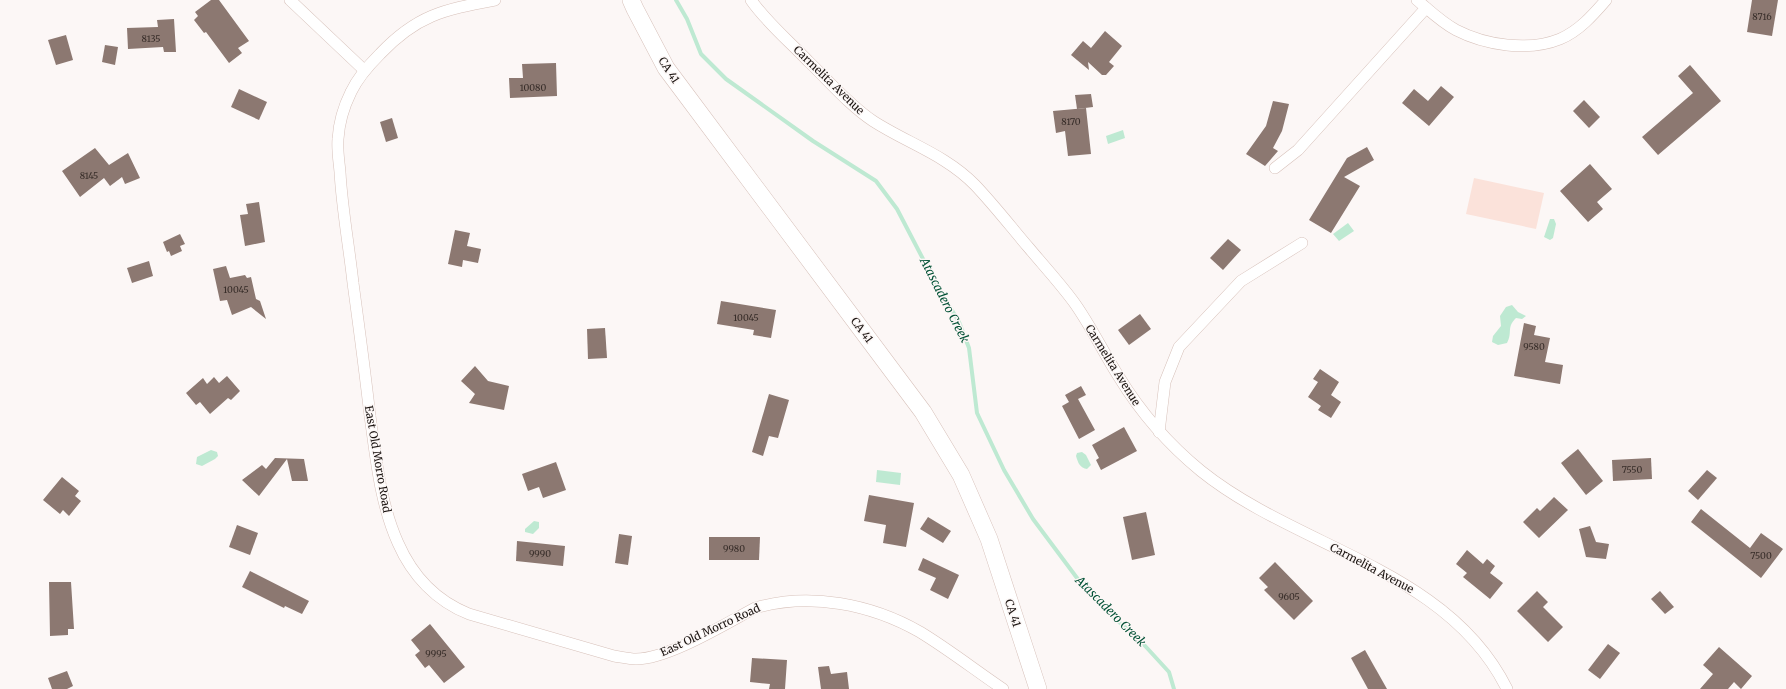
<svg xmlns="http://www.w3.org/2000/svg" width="1786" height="689" viewBox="0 0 1786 689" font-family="Merriweather,serif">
  <rect width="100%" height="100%" fill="#fcf7f6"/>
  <path fill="#fbe2da" d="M1474 178 1544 193 1536 229 1466 214Z"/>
  <g fill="#bee9d2">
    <path d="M1123 130 1125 138 1108 144 1106 136Z"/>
    <path d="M1550 219H1554L1556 224 1553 238 1550 240 1544 237Z"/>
    <path d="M1348 223 1354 231 1339 241 1333 234Z"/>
    <path d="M1512 305 1518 312 1526 316 1522 319 1516 318C1506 328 1513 332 1507 343L1498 345 1492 342 1493 336 1501 326 1500 316 1506 307Z"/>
    <path d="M211 450 217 452 218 456 215 459 202 466 196 464 197 457Z"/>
    <path d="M1082 452 1086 455 1091 465 1087 469C1080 468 1078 463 1076 456L1077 453Z"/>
    <path d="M877 470 901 473 900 485 876 482Z"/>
    <path d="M534 521 539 522V528L533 534 525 532V529Z"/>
  </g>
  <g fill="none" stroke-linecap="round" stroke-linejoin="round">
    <path stroke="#bee9d2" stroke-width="4" d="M676 0 687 19 701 54 726 79 813 141 876 181 897 209 935 282 959 322 969 348 977 413 1004 470 1033 519 1083 586 1114 618 1136 636 1169 672 1174 689"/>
  </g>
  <g fill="#8c7871">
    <path d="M211 0H219L249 41 238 48 242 53 229 63 206 32 204 33 194 20 198 16 195 12Z"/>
    <path d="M1752 0H1778L1772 36 1747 32Z"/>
    <path d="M174 19 176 52H164L163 47 128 49 127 28 158 27 157 20Z"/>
    <path d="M1105 31 1122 46 1109 62 1114 66 1106 75H1102L1088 62 1089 70 1071 55 1083 41 1091 48Z"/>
    <path d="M66 35 73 60 56 65 48 40Z"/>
    <path d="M105 45 118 47 115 65 102 62Z"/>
    <path d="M556 63 557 96 510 98 509 78H523L522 64Z"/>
    <path d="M1690 65 1721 101 1658 155 1642 137 1693 93 1678 76Z"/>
    <path d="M1441 86 1454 97 1429 126 1402 103 1414 89 1428 101Z"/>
    <path d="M239 89 267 102 259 120 231 107Z"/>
    <path d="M1091 94 1093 107 1077 109 1075 95Z"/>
    <path d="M1584 100 1600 117 1589 128 1573 111Z"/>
    <path d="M1273 101 1289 104 1282 131 1273 148 1278 151 1265 166 1246 154 1266 126Z"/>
    <path d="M1086 108 1091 154 1068 156 1065 131 1056 133 1053 111Z"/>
    <path d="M392 118 398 138 386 142 380 122Z"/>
    <path d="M1367 147 1374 160 1344 177 1360 186 1331 233 1309 220 1347 158Z"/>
    <path d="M95 148 109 165 128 153 140 178 125 184 122 177 110 186 104 178 80 197 62 171Z"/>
    <path d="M1590 164 1612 189 1597 202 1603 209 1588 222 1560 191Z"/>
    <path d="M259 202 265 242 245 246 240 215 248 214 246 204Z"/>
    <path d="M455 230 470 233 467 246 481 249 478 263 463 260 462 267 448 264Z"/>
    <path d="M180 234 185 244 180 246 182 251 171 256 169 251 167 252 163 242Z"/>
    <path d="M1228 239 1241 250 1223 270 1210 258Z"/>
    <path d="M149 261 153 276 132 283 127 268Z"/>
    <path d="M226 266 230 278 245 275 247 278 251 277 256 299 260 301 266 319 251 307 232 315 227 300 220 301 213 269Z"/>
    <path d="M721 301 776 310 771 338 753 335 754 330 717 324Z"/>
    <path d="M1140 314 1151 329 1129 345 1118 330Z"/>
    <path d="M1524 323 1536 326 1534 335 1550 338 1545 362 1563 365 1560 384 1514 376Z"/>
    <path d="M605 328 607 358 588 359 587 329Z"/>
    <path d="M475 366 488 381 509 386 504 410 469 403 475 394 461 381Z"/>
    <path d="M1320 369 1339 382 1331 395 1341 402 1331 418 1318 410 1321 406 1308 397 1318 382 1313 379Z"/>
    <path d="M227 376 240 391 231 400 228 398 210 414 200 402 196 405 186 393 203 378 207 384 214 377 219 383Z"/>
    <path d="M1081 386 1086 395 1078 399 1095 430 1079 439 1062 406 1069 402 1065 395Z"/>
    <path d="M769 394 789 400 778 438 769 436 763 456 752 452Z"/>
    <path d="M1124 427 1137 451 1101 470 1096 460 1099 458 1092 445Z"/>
    <path d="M1578 449 1603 481 1586 495 1561 463Z"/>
    <path d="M275 458 304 459 308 481H292L287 459 259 496 242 480 262 465 266 469Z"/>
    <path d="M1651 458 1652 479 1613 481 1612 460Z"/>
    <path d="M556 462 566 490 543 498 539 487 528 491 522 474Z"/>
    <path d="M1707 470 1717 478 1698 500 1688 491Z"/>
    <path d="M62 477 79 491 75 496 81 501 69 516 63 510 60 514 43 500Z"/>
    <path d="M869 495 914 503 906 547 883 543 886 525 864 521Z"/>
    <path d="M1554 497 1568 510 1539 538 1523 522 1537 508 1540 511Z"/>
    <path d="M1701 509 1750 548 1761 533 1783 549 1761 578 1691 522Z"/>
    <path d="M1146 512 1155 555 1132 560 1123 517Z"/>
    <path d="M928 517 951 531 943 543 920 529Z"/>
    <path d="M237 525 258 533 250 555 229 547Z"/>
    <path d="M1590 526 1596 542 1609 544 1606 559 1586 557 1579 529Z"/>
    <path d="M619 534 632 536 628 565 615 563Z"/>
    <path d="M709 537H760L759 560H709Z"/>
    <path d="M517 541 565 546 563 566 516 561Z"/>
    <path d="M1467 550 1483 564 1487 559 1495 566 1490 573 1503 583 1490 599 1463 577 1467 573 1456 564Z"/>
    <path d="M923 558 959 575 948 599 930 590 936 578 918 570Z"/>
    <path d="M1275 562 1313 601 1294 620 1264 590 1268 587 1259 578Z"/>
    <path d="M250 571 309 601 302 614 285 606 284 608 242 587Z"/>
    <path d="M49 582H71L74 629H68V635L50 636Z"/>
    <path d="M1537 591 1548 602 1543 607 1563 627 1548 642 1517 611Z"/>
    <path d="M1660 591 1674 607 1665 614 1651 599Z"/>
    <path d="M430 624 465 667 444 683 429 665 425 668 415 655 420 651 411 640Z"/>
    <path d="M1608 644 1620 653 1600 679 1588 670Z"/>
    <path d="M1719 647 1752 676 1741 689 1734 682 1728 689H1700L1713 674 1703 665Z"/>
    <path d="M1365 650 1387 689H1368L1351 658Z"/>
    <path d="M752 658 787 660 785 689H769L770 684 750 682Z"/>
    <path d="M829 666 831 674 847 672 849 689H821L818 667Z"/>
    <path d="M67 671 73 686 67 689H52L48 678Z"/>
  </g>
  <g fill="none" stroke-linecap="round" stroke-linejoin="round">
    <defs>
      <g id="minor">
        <path d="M290 0 364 70"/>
        <path d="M495 0C443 10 417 15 380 54 368 66 358 77 351 92 344 106 339 123 338 139 337 150 339 161 340 172 342 209 349 246 353 283 359 327 365 372 370 416 376 458 380 503 398 543 412 575 436 601 469 614L614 656C621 657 629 659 636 659 668 659 725 624 755 608 810 592 871 604 920 632 948 649 975 670 1003 689"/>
        <path d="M751 0C767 23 789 41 808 61 829 81 849 105 873 121 907 143 946 155 975 185 994 205 1011 227 1029 248 1044 266 1059 282 1073 301 1090 324 1103 352 1119 377 1141 413 1168 444 1201 471 1298 549 1448 569 1507 689"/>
        <path d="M1417 0C1429 10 1441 22 1456 30 1485 45 1528 52 1560 39 1579 31 1593 15 1606 0"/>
        <path d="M1275 168 1298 150 1426 8"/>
        <path d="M1159 432 1165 382 1179 347 1241 281 1302 243"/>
      </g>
      <path id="primary" d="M631 0 635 9 666 68 923 412 961 475 989 539 1038 689"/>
    </defs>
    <use href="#minor" stroke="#d7c1ba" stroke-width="12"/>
    <use href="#primary" stroke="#d7c1ba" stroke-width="18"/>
    <use href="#minor" stroke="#fff" stroke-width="11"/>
    <use href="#primary" stroke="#fff" stroke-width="17"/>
  </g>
  <g text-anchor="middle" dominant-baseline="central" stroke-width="3" stroke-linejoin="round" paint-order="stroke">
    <g font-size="9" fill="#372d29">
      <text x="1762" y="16">8716</text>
      <text x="151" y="38">8135</text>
      <text x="533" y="87">10080</text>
      <text x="1071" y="121">8170</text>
      <text x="89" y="175">8145</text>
      <text x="236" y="289">10045</text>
      <text x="746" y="317">10045</text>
      <text x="1534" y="346">9580</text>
      <text x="1632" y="469">7550</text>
      <text x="734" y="548">9980</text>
      <text x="540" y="553">9990</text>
      <text x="1761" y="555">7500</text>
      <text x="1289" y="596">9605</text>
      <text x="436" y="653">9995</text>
    </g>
    <g font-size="11" fill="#1b1411" stroke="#fcf7f6">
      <text transform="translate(669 70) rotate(57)">CA 41</text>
      <text transform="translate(829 80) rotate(44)">Carmelita Avenue</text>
      <text transform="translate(862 330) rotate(53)">CA 41</text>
      <text transform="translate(1113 365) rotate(58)">Carmelita Avenue</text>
      <text transform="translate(378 459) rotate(80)">East Old Morro Road</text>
      <text transform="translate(1372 568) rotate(28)">Carmelita Avenue</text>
      <text transform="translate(1013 613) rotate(72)">CA 41</text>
      <text transform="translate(710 630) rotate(-25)">East Old Morro Road</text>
    </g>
    <g font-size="12" font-style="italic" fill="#005034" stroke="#fcf7f6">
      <text transform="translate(945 300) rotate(63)">Atascadero Creek</text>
      <text transform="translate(1111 611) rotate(45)">Atascadero Creek</text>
    </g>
  </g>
</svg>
